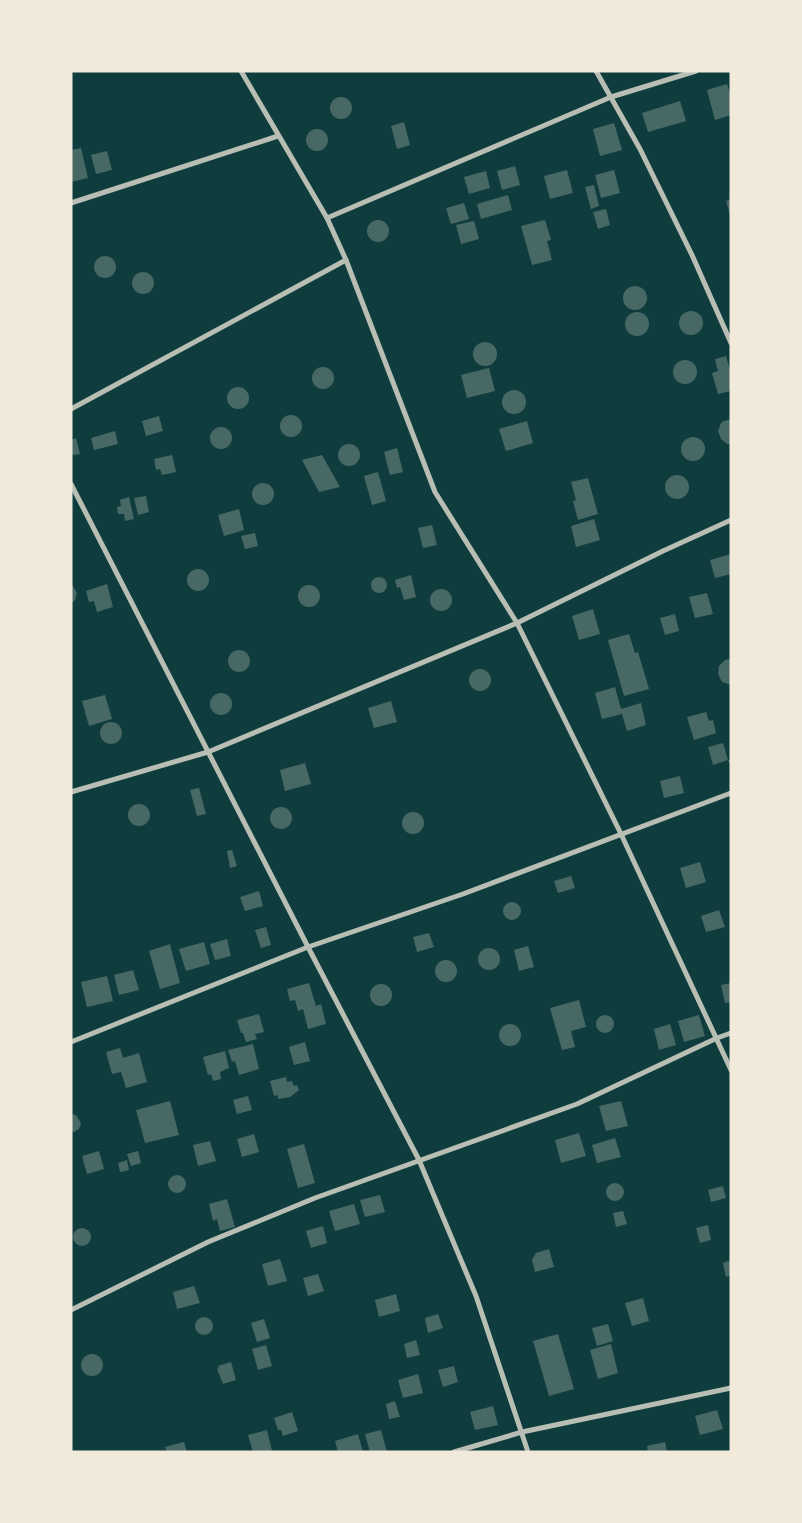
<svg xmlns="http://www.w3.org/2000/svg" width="802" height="1523" viewBox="0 0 802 1523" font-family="'Exo 2',sans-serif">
  <rect width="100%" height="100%" fill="#0f3d3e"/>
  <g fill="#486865">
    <path d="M727 84 731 96V115L715 120 707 90Z"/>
    <circle cx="341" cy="108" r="11"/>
    <path d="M680 101 686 121 648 132 642 113Z"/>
    <path d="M404 122 410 145 397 149 391 126Z"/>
    <path d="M614 123 622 150 600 156 593 129Z"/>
    <circle cx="317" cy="140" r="11"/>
    <path d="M81 148 88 178 71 182V150Z"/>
    <path d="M107 151 112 170 96 174 91 155Z"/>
    <path d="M515 166 520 185 502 190 497 171Z"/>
    <path d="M567 170 573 193 550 199 544 176Z"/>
    <path d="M614 170 620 193 601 198 595 175Z"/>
    <path d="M486 171 490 188 469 194 464 177Z"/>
    <path d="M594 185 599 206 591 209 585 187Z"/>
    <path d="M508 195 512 210 481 219 477 204Z"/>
    <path d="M731 199V215H730L726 201Z"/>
    <path d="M464 203 469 219 451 224 446 208Z"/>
    <path d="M606 209 610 225 598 229 593 212Z"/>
    <circle cx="378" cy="231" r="11"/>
    <path d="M545 220 551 240 547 241 552 260 532 265 521 226Z"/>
    <path d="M474 221 479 239 461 244 456 225Z"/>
    <circle cx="105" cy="267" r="11"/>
    <circle cx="143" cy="283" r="11"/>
    <circle cx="635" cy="298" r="12"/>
    <circle cx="691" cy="323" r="12"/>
    <circle cx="637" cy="324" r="12"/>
    <circle cx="485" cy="354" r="12"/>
    <path d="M726 356 731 374V391L718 394 712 373 718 371 715 359Z"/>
    <circle cx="685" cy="372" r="12"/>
    <circle cx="323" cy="378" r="11"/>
    <path d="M489 368 495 391 467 398 461 375Z"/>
    <circle cx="238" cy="398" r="11"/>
    <circle cx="514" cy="402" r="12"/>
    <circle cx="291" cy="426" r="11"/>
    <path d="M159 416 163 431 146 436 142 421Z"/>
    <path d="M731 419V444H727L721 439 718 431 721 423 724 421Z"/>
    <path d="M527 421 533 443 506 451 499 429Z"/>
    <circle cx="221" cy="438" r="11"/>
    <path d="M115 431 118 444 94 450 91 438Z"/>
    <circle cx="693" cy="449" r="12"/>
    <path d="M76 438 80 454 73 455 71 452V440Z"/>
    <circle cx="349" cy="455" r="11"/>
    <path d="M397 448 403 472 390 475 384 452Z"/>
    <path d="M172 455 176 472 162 475 160 469 156 470 154 459Z"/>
    <path d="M322 455 340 487 319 492 302 460Z"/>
    <path d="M378 472 386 501 372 505 364 476Z"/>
    <circle cx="677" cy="487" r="12"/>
    <path d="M588 478 598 514 578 520 573 501 576 500 571 482Z"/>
    <circle cx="263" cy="494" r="11"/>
    <path d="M146 496 149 512 138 515 134 498Z"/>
    <path d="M129 497 134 519 125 521 124 514H118L117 507 121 506 120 500Z"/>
    <path d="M239 509 244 530 224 536 218 515Z"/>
    <path d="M594 519 600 540 576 547 571 526Z"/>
    <path d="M432 525 437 545 423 548 418 528Z"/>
    <path d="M255 533 258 546 245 549 241 536Z"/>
    <path d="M731 554V574L715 578 710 560Z"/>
    <circle cx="198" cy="580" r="11"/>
    <path d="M411 575 416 597 404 600 400 587 397 588 395 580Z"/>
    <circle cx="379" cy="585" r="8"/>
    <path d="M71 583 77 593 75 600 71 604Z"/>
    <path d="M107 584 113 607 97 612 94 601 89 602 86 591Z"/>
    <circle cx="309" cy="596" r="11"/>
    <circle cx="441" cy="600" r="11"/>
    <path d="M707 593 713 614 695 618 689 597Z"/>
    <path d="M593 609 600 634 579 640 572 616Z"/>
    <path d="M675 614 679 631 665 635 660 618Z"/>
    <path d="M629 634 635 653 638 652 649 689 624 696 608 640Z"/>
    <circle cx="239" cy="661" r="11"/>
    <path d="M731 659V685L722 682 718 674 719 666 725 660Z"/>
    <circle cx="480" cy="680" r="11"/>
    <path d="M615 687 621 709 641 703 646 725 627 731 622 714 602 719 595 693Z"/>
    <circle cx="221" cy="704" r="11"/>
    <path d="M105 695 112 719 89 726 82 701Z"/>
    <path d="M391 701 397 722 374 728 368 708Z"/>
    <path d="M706 712 709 721 713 720 716 733 694 740 687 717Z"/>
    <circle cx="111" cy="733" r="11"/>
    <path d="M723 743 728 760H731V767L728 760 713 765 708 747Z"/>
    <path d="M305 763 311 784 285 791 280 770Z"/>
    <path d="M680 776 684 793 664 798 660 781Z"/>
    <path d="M199 788 206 814 197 816 190 790Z"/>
    <circle cx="139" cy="815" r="11"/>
    <circle cx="281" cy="818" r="11"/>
    <circle cx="413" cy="823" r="11"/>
    <path d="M232 850 237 866 230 868 227 851Z"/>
    <path d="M700 862 706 882 686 888 680 868Z"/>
    <path d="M571 876 575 888 558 893 554 881Z"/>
    <path d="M259 891 263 906 245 911 240 897Z"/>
    <circle cx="512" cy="911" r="9"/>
    <path d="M719 910 725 927 706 932 701 916Z"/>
    <path d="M266 927 271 945 261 948 255 930Z"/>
    <path d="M429 933 434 947 417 952 413 937Z"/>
    <path d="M227 939 231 956 215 960 210 944Z"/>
    <path d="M204 942 210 964 186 971 179 949Z"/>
    <path d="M170 944 180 983 160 989 149 951Z"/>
    <path d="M528 946 534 967 519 971 514 950Z"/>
    <circle cx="489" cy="959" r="11"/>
    <circle cx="446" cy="971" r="11"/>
    <path d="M133 970 139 990 119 995 114 975Z"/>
    <path d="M107 976 113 1001 87 1007 81 982Z"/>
    <path d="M309 983 316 1006 321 1004 326 1024 308 1029 303 1009 298 1011 295 1000 290 1001 287 989Z"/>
    <path d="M731 983V1002L725 1003 721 985Z"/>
    <circle cx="381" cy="995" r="11"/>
    <path d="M579 1000 586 1027 571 1031 575 1047 562 1050 550 1008Z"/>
    <path d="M259 1014 264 1032 255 1034 257 1039 246 1042 243 1033H241L237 1020Z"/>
    <circle cx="605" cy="1024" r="9"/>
    <path d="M699 1015 705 1036 684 1042 678 1021Z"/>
    <circle cx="510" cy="1035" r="11"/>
    <path d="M670 1024 676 1045 659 1050 654 1029Z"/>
    <path d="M305 1042 310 1061 294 1065 289 1047Z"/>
    <path d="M253 1044 259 1069 239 1075 235 1061 232 1062 228 1050Z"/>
    <path d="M120 1048 123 1058 139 1053 147 1082 126 1088 121 1072 112 1074 106 1052Z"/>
    <path d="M225 1051 229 1068 220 1072 221 1079 213 1081 211 1074 208 1075 203 1057Z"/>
    <path d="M286 1077 287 1082 292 1081 294 1086 297 1085 299 1090 290 1097 278 1099V1095L274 1096 270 1081Z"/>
    <path d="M248 1096 252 1110 237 1114 233 1100Z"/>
    <path d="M170 1101 179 1135 145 1143 136 1110Z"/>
    <path d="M621 1101 628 1126 606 1131 599 1106Z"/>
    <path d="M71 1114 76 1115 81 1123 79 1129 74 1132H71Z"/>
    <path d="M579 1133 586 1156 561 1163 555 1140Z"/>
    <path d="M254 1134 259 1152 242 1157 237 1139Z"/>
    <path d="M615 1138 621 1157 597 1163 592 1145Z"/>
    <path d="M210 1141 216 1161 198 1166 193 1145Z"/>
    <path d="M304 1144 315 1183 298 1188 287 1149Z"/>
    <path d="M99 1151 104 1169 87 1174 82 1156Z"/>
    <path d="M138 1151 141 1163 131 1166 127 1154Z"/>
    <path d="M127 1160 129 1170 120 1172 118 1163Z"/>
    <circle cx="177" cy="1184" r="9"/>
    <circle cx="615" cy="1192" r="9"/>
    <path d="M723 1186 726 1198 711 1202 708 1190Z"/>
    <path d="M380 1195 385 1212 365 1217 360 1200Z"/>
    <path d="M227 1199 235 1227 220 1231 217 1219 213 1221 209 1204Z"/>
    <path d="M354 1204 360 1224 335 1231 329 1211Z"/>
    <path d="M623 1211 627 1224 616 1227 613 1213Z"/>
    <path d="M708 1225 711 1240 700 1243 696 1228Z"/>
    <path d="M323 1226 327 1243 311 1248 306 1231Z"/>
    <circle cx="82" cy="1237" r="9"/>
    <path d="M549 1249 554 1267 535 1272 532 1260 536 1253Z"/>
    <path d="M280 1259 287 1281 268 1286 262 1264Z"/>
    <path d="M731 1260V1275L726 1277 723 1263Z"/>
    <path d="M318 1274 324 1291 308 1296 303 1278Z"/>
    <path d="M194 1286 200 1303 177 1309 173 1292Z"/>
    <path d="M396 1294 400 1311 379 1317 375 1300Z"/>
    <path d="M643 1298 649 1321 632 1326 625 1303Z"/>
    <path d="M438 1314 443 1328 428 1333 425 1318Z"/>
    <circle cx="204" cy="1326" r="9"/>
    <path d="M264 1319 270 1338 257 1342 251 1323Z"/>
    <path d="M608 1324 613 1341 597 1346 592 1328Z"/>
    <path d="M558 1334 574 1389 549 1396 533 1341Z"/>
    <path d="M416 1340 420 1355 407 1358 404 1344Z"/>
    <path d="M611 1344 618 1373 598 1379 590 1350Z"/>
    <path d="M266 1345 272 1366 258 1370 252 1349Z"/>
    <circle cx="92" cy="1365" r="11"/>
    <path d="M231 1362 236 1380 223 1384 217 1369 219 1368 218 1366Z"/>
    <path d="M454 1366 458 1382 443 1387 438 1370Z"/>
    <path d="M418 1374 423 1393 403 1398 398 1380Z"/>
    <path d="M395 1401 400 1417 389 1419 386 1404Z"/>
    <path d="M493 1406 498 1425 475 1430 470 1412Z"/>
    <path d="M717 1410 723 1429 700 1435 695 1416Z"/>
    <path d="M292 1412 298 1431 283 1436 281 1430H278L274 1418Z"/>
    <path d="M267 1430 272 1451 253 1452 248 1435Z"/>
    <path d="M381 1430 387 1452H370L365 1434Z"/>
    <path d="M358 1434 363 1452H338L335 1441Z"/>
    <path d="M184 1442 187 1452H167L165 1447Z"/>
    <path d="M665 1442 667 1452H648L647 1446Z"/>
  </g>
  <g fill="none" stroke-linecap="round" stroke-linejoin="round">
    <g stroke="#b8beb3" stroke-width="5">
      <path d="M241 71 327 218 346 260 435 492 517 623 621 834 731 1070"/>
      <path d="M596 71 640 149 692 255 731 343"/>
      <path d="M71 203 278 136"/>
      <path d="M327 218 611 97 696 71"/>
      <path d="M71 409 346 260"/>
      <path d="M71 484 308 947 419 1160 476 1296 528 1452"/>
      <path d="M71 792 208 752 517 623 663 551 731 520"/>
      <path d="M71 1042 308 947 463 894 731 793"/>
      <path d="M71 1310 208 1242 315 1198 577 1104 717 1038 731 1033"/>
      <path d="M454 1452 522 1432 731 1388"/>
    </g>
  </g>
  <rect width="802" height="1523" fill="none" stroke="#f1e9da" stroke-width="145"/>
</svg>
